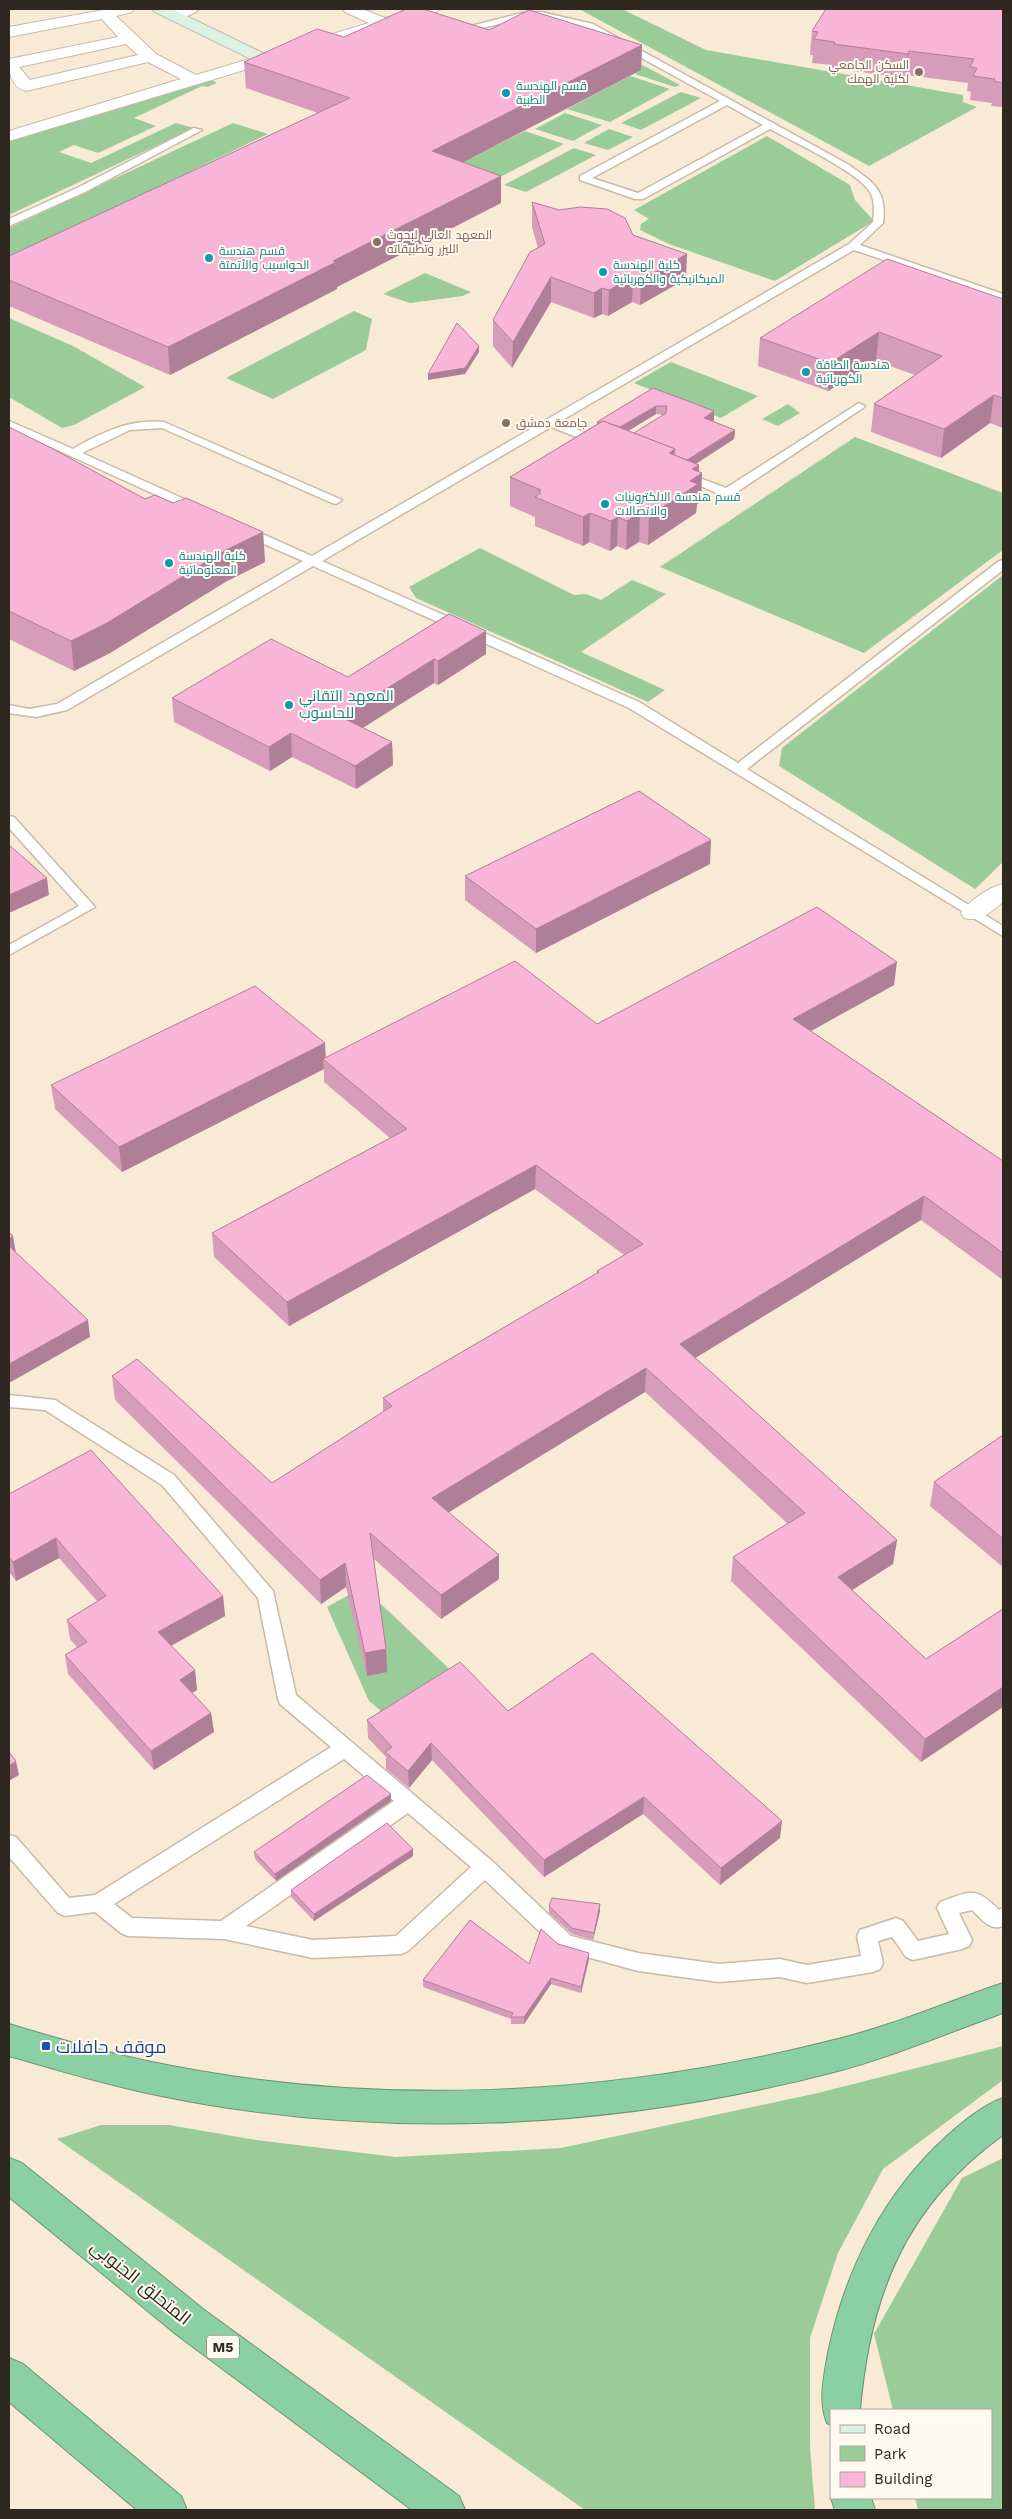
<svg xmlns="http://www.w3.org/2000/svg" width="1012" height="2519" viewBox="0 0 1012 2519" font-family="'Work Sans',Cairo,sans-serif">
  <rect width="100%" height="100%" fill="#f9ead5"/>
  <g fill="#9acc99">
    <path d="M579 9H622L706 50 963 95V102L977 107 869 166Z"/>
    <path d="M601 43 680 85 675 87 635 74 640 70Z"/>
    <path d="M630 76 670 89 610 122 567 109Z"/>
    <path d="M212 80 217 83 207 87 202 86 134 118 156 126 98 153 74 145 59 152 91 163 176 123 194 128 9 215V141Z"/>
    <path d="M681 92 701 98 641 130 621 123Z"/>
    <path d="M565 113 602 125 573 141 535 129Z"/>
    <path d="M233 123 268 134 9 259V228Z"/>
    <path d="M609 129 633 137 608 150 584 143Z"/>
    <path d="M525 131 564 144 483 186 444 172Z"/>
    <path d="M767 136 850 185 855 200 874 221 775 281 669 244 640 230 641 224 649 219 634 210Z"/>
    <path d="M574 148 596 155 526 192 504 185Z"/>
    <path d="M425 273 471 292 463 296 410 303 383 294Z"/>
    <path d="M354 311 372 319 366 350 273 399 226 378Z"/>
    <path d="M9 318 73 346 145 387 74 425 62 428 9 397Z"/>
    <path d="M671 362 758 396 721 418 634 383Z"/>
    <path d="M788 404 800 413 778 426 762 419Z"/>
    <path d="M855 437 1003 493V550L864 653 660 567Z"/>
    <path d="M480 548 574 595 586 594 601 600 632 580 666 594 581 652 665 690 648 702 416 598 409 587Z"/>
    <path d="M1003 575V862L975 889 779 766 782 748Z"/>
    <path d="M363 1587 460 1679 393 1721 369 1701 327 1607Z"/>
    <path d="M1003 2046V2080L883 2169 838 2253 810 2338V2447L815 2510H585L57 2139 101 2125H169L256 2140 396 2157 561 2148 818 2093Z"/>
    <path d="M1003 2158V2510H918L915 2498H991V2410H893L874 2334 962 2178Z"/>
  </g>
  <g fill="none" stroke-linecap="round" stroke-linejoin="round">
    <defs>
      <g id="lane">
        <path d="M541 12 593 24 849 165C874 183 887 190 883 223L860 245 1003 294V300L854 250 559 422 603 440V444H595L551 427 322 561 639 702 738 763 999 561 1003 560V570L747 769 1003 926V936L629 708 313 566 67 710 36 717 9 713V705L29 709 57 704 303 561 241 534V528H249L312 556 849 244 873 222C874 210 876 198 867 188 851 169 794 142 770 129L643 199H635L580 180V176L720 101 587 28 541 18 522 19 472 30 467 27 522 13ZM727 105 763 125 638 193 592 178Z"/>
        <path d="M194 128 202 130 85 192 9 226V219L77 188Z"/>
        <path d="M859 403 865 406 863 408 731 496H723L676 475 682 471 686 473 726 488Z"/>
        <path d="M9 421 73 449C103 432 129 419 164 422L342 500 336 504 332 503 162 428 130 430 82 453 202 507V513L198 514 9 428Z"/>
        <path d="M9 816 14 817 95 907 9 955V945L79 906 9 828Z"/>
        <path d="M9 1395 55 1400 174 1475 273 1591 296 1695 492 1861 571 1936 638 1953 719 1964 780 1959 807 1965 861 1956 857 1936 860 1930 896 1918 903 1921 918 1941 949 1934 937 1908 940 1902C972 1891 975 1886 999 1910L1003 1908V1926C989 1931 982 1919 972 1910L959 1913 972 1940 969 1946 962 1949 913 1960 906 1957 892 1937 878 1941 883 1963 880 1969 873 1972 807 1983 780 1977 719 1982 638 1971 558 1949 485 1880 408 1951 401 1954 313 1958 224 1939 128 1936 121 1933 95 1912 65 1916 58 1913 9 1857V1835L16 1837 69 1898 95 1895 331 1747 280 1704 278 1699 258 1598 162 1485 45 1410 9 1407ZM344 1759 394 1801 221 1921 132 1918 114 1904ZM408 1813 471 1867 396 1936 313 1940 246 1926Z"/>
      </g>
      <g id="street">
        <path d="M109 9H134L132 12 116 16 156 54 196 75 369 23 345 12 343 9H362L385 18 416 9H439L436 12 9 141V131L181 79 148 62 26 91C11 87 9 72 9 59L118 37 102 19 9 37V27ZM126 44 138 55 30 80 19 67Z"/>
        <path d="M176 9H199C193 16 175 20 167 18L164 15 167 12Z"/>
        <path d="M1003 884V902C991 912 981 922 964 918L961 913C969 901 989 887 1003 884Z"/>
      </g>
      <path id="secondary" d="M152 9H172L269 56 271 59 263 64 257 62 155 12Z"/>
      <g id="highway">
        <path d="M1003 1983V2013C947 2033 892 2057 834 2072 611 2130 374 2142 147 2093 100 2083 54 2069 9 2056V2024C55 2038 100 2051 147 2061 374 2109 610 2097 834 2040 892 2026 947 2002 1003 1983Z"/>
        <path d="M1003 2098V2135C906 2205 870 2294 860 2410H831V2425L827 2423C818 2401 824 2376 828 2353 845 2270 884 2193 947 2136 964 2121 982 2106 1003 2098Z"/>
        <path d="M9 2158 22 2163 203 2309 459 2496 465 2510H412L177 2335 9 2197Z"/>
        <path d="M9 2358 23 2364 181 2496 187 2510H137L9 2402Z"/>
        <path d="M831 2498H871L875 2510H835Z"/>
      </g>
    </defs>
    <use href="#lane" stroke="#c8baa6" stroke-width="3"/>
    <use href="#street" stroke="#c8baa6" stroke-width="2"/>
    <use href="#secondary" stroke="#c8baa6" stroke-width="2"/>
    <use href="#highway" stroke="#6a9577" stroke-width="2"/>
    <use href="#lane" fill="#fff" fill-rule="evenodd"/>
    <use href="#street" fill="#fff" fill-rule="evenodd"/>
    <use href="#secondary" fill="#dcf1e4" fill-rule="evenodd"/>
    <use href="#highway" fill="#8bd0a5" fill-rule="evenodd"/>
  </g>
  <g fill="#d69cba" fill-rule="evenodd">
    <path d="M1003 9V107L991 106 992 103 970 100 971 92 967 91 968 83 907 75 905 78 832 68V65L812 63 813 55H810L812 31Z"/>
    <path d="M489 30 642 45 641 70 463 162 501 203 337 287V289L170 375 9 306V256L318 113 246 88 244 62 344 37Z"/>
    <path d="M532 202 633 235 686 279 640 305 632 302 608 316 602 314 594 318 551 302 512 368 493 346V320L538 248 532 227Z"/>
    <path d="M1003 299V428L990 423 941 458 871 432 874 404 915 375 876 361 828 391 758 366 760 338Z"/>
    <path d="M653 388 714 420 712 421 735 430 734 439 696 464 699 465 701 502 697 504 696 513 648 545 639 542 626 550 617 546 610 551 589 542 583 546 535 526V517L510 506V477L597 424V422ZM656 414 663 415 634 433 628 431Z"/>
    <path d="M9 427 145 499 173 503 263 532 265 562 227 581 110 653 74 671 9 639Z"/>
    <path d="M449 614 486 654 438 685 434 683 363 728 392 742 393 765 356 789 292 757 270 771 174 722 172 698 348 677Z"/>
    <path d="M710 864 536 953 465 900V876Z"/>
    <path d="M894 985 811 1031 1003 1161V1280L921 1220 695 1358 897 1540 893 1564 852 1590 926 1659 1003 1609 921 1762 731 1581 733 1557 788 1524 645 1392 448 1512 499 1555V1579L441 1619 374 1559 386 1649 387 1672 367 1676 346 1587 321 1604 115 1400 112 1376 272 1483 383 1412V1398L597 1273V1271L624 1255 535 1189 289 1326 214 1257 212 1233 390 1138 324 1082V1069L122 1172 55 1109 51 1085 326 1057 597 1024Z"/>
    <path d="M1003 1435V1567L930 1506 934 1482Z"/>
    <path d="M9 1494 223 1596 225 1616 171 1646 195 1670 197 1690 192 1693 211 1713 214 1732 154 1770 68 1674 65 1655 77 1647 70 1639 67 1620 97 1601 59 1558 16 1581 9 1572Z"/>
    <path d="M508 1711 780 1838 720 1885 643 1814 544 1877 432 1760 409 1788 386 1769V1757L368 1738 367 1720Z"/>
    <path d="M391 1801 276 1881 255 1859 254 1852Z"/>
    <path d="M413 1856 314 1921 291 1897V1890Z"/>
    <path d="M600 1904V1911L593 1940 572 1934 549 1913V1906Z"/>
    <path d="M558 1944 589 1959 581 1993 551 1984 524 2024H511V2019L423 1987V1980L529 1964Z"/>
  </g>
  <g fill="#ae7f97">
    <path d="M642 45 641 70 433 178 432 151Z"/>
    <path d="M909 51 907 75 905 78 908 54Z"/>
    <path d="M501 176V203L337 287V289L170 375 168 347 333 261Z"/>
    <path d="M687 254 686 279 640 305 641 280Z"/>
    <path d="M551 277V302L512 368 513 342Z"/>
    <path d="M633 277 632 302 608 316 609 290Z"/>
    <path d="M602 288V314L594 318V293Z"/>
    <path d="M879 332 876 361 828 391 830 363Z"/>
    <path d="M479 346V352L465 374 428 380V374Z"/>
    <path d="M994 395 990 423 941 458 944 429Z"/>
    <path d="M656 406V414L615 439 616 430Z"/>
    <path d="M714 411V420L703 427 704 418Z"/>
    <path d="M735 430 734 439 686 470V461Z"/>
    <path d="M675 449 673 478 669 453Z"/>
    <path d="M699 465 698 475 702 473 701 502 697 504 696 513 648 545 649 516 692 469Z"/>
    <path d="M640 512 639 542 626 550 627 521Z"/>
    <path d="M590 513 589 542 583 546V517Z"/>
    <path d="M618 517 617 546 610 551 611 521Z"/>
    <path d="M263 532 265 562 227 581 110 653 74 671 71 641 224 551Z"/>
    <path d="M486 631V654L438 685V661Z"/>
    <path d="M434 659V683L343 740 341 717Z"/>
    <path d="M291 733 292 757 270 771 269 747Z"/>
    <path d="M392 742 393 765 356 789 355 766Z"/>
    <path d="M711 840 710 864 536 953V929Z"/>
    <path d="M47 878 49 895 9 913V895Z"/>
    <path d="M897 962 894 985 791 1042 793 1019Z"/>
    <path d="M325 1043 326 1061 323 1059 324 1069 122 1172 119 1147Z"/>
    <path d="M536 1165 535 1189 289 1326 287 1302Z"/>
    <path d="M924 1196 921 1220 679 1368 680 1344Z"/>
    <path d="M13 1236 16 1253 9 1258V1239Z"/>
    <path d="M88 1320 90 1337 9 1383V1364Z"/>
    <path d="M646 1368 645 1392 433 1522 432 1498Z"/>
    <path d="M56 1538 59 1558 16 1581 13 1562Z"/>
    <path d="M897 1540 893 1564 835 1601 838 1577Z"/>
    <path d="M499 1555V1579L441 1619V1595Z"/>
    <path d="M345 1563 346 1587 321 1604 320 1580Z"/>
    <path d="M223 1596 225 1616 161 1651 158 1632Z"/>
    <path d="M386 1649 387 1672 367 1676 365 1653Z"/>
    <path d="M195 1670 197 1690 182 1699 180 1680Z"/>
    <path d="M1003 1687V1707L921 1762 925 1739Z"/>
    <path d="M211 1713 214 1732 154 1770 151 1751Z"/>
    <path d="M431 1743 432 1760 409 1788 408 1771Z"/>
    <path d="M16 1761 19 1775 9 1781V1766Z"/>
    <path d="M391 1794V1801L276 1881 275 1874Z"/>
    <path d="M644 1797 643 1814 544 1877V1860Z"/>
    <path d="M782 1821 780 1838 720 1885 721 1868Z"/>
    <path d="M413 1849V1856L314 1921V1914Z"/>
    <path d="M600 1904V1911L593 1940 594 1933Z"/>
    <path d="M589 1953V1959L581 1993V1987Z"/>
    <path d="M551 1978V1984L524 2024V2017Z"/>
  </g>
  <g fill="#f9b5d8" stroke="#ae7f97">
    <path d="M406 9H423L489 30 529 10 642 45 432 151 501 176 333 261 336 262 168 347 9 280V256L350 98 244 62 317 29 344 37Z"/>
    <path d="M826 9H1003V83L994 81 995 79 973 76 977 68 970 67 974 59 909 51 908 54 834 44 835 42 814 39 818 32 812 31Z"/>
    <path d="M532 202 559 210 580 207 607 209 625 218 633 235 687 254 641 280 633 277 609 290 602 288 594 293 551 277 513 342 493 320 530 252 545 244Z"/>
    <path d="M887 259 1003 299V398L994 395 944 429 874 404 942 356 879 332 830 363 760 338Z"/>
    <path d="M457 323 479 346 465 368 428 374Z"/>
    <path d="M653 388 714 411 704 418 735 430 687 460 674 455 675 449 634 433 666 413 667 406H656L620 427 603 421 598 423 597 422Z"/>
    <path d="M603 421 675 449 669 453 699 465 692 469 702 473 690 481 698 484 649 516 640 512 627 521 618 517 611 521 590 513 583 517 535 497 541 493 538 491 541 490 510 477Z"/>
    <path d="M9 427 55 450 145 499 155 495 173 503 186 498 263 532 224 551 107 623 71 641 9 611Z"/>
    <path d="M449 614 486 631 438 661 434 659 341 717 392 742 355 766 291 733 269 747 172 698 271 639 348 677Z"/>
    <path d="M639 791 711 840 536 929 465 876Z"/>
    <path d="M9 845 47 878 9 895Z"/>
    <path d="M817 907 897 962 793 1019 1003 1161V1253L924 1196 680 1344 897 1540 838 1577 926 1659 1003 1609V1687L925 1739 733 1557 805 1513 646 1368 432 1498 499 1555 441 1595 370 1533 386 1649 365 1653 345 1563 320 1580 112 1376 137 1359 272 1483 392 1406 383 1398 599 1272 597 1271 643 1244 536 1165 287 1302 212 1233 407 1129 323 1059 515 961 597 1024Z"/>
    <path d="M255 986 325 1043 119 1147 51 1085Z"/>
    <path d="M9 1232 13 1236 9 1239Z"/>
    <path d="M9 1246 88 1320 9 1364Z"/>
    <path d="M1003 1435V1539L934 1482Z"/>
    <path d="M91 1450 223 1596 158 1632 195 1670 180 1680 211 1713 151 1751 65 1655 87 1642 67 1620 106 1596 56 1538 13 1562 9 1557V1494Z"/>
    <path d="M592 1653 782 1821 721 1868 644 1797 544 1860 431 1743 408 1771 385 1752 392 1747 367 1720 460 1662 508 1711Z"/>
    <path d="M9 1752 16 1761 9 1766Z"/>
    <path d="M367 1775 391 1794 275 1874 254 1852Z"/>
    <path d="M387 1823 413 1849 314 1914 291 1890Z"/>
    <path d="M552 1898 600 1904 594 1933 572 1928 549 1906Z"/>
    <path d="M470 1920 529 1964 541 1929 558 1944 589 1953 581 1987 551 1978 524 2017H511L513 2013 423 1980Z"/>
  </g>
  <g fill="#8d6e63" stroke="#fff9f0" stroke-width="2">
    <circle cx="919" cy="72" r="5"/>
    <circle cx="377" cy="242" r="5"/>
    <circle cx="506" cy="423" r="5"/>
  </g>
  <g fill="#0f9aa8" stroke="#fff9f0" stroke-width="2">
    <circle cx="506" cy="93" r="5"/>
    <circle cx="209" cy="258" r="5"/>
    <circle cx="603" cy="272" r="5"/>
    <circle cx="806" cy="372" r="5"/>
    <circle cx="605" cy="504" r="5"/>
    <circle cx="169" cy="563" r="5"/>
    <circle cx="289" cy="705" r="5"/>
  </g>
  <rect fill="#1a4fb4" stroke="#fff9f0" stroke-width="2" x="41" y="2041" width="10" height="10" rx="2.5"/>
  <g text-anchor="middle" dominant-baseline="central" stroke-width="4" stroke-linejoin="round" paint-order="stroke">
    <g font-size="12" fill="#785e54" stroke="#fff9f0" text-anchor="start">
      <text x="909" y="65" text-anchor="end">السكن الجامعي<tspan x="909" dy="14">لكلية الهمك</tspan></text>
      <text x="387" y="235">المعهد العالي لبحوث<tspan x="387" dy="14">الليزر وتطبيقاته</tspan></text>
      <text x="516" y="423">جامعة دمشق</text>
    </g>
    <g font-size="12" fill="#0d838f" stroke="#fff9f0" text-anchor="start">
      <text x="516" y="86">قسم الهندسة<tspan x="516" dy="14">الطبية</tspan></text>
      <text x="219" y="251">قسم هندسة<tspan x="219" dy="14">الحواسيب والأتمتة</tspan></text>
      <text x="613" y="265">كلية الهندسة<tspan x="613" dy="14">الميكانيكية والكهربائية</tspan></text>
      <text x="816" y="365">هندسة الطاقة<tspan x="816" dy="14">الكهربائية</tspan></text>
      <text x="615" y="497">قسم هندسة الالكترونيات<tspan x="615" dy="14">والاتصالات</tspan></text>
      <text x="179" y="556">كلية الهندسة<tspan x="179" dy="14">المعلوماتية</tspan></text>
    </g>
    <rect fill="#fff9f0" stroke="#6d675f" stroke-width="1" x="207" y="2335.5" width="32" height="23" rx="4"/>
    <g font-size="14" font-weight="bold" fill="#2e2821">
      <text x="223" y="2347">M5</text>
    </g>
    <g font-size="15" fill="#0d838f" stroke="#fff9f0" text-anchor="start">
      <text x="299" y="696">المعهد التقاني<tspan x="299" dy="17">للحاسوب</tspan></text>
    </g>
    <g font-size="18" fill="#164399" stroke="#fff9f0" text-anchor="start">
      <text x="56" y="2046">موقف حافلات</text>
    </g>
    <g font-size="18" fill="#2e2821" stroke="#fff9f0">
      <text transform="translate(141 2282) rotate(39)">المتحلق الجنوبي</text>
    </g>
  </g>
  <rect width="1012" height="2519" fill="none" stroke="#2e2821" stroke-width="20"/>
  <rect x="830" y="2409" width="162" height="90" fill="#fff9f0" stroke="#aba59d"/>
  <rect x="840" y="2425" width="25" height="8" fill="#dcf1e4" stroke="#aba59d"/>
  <text x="874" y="2434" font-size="15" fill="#2e2821">Road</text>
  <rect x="840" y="2446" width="25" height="15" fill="#9acc99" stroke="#aba59d"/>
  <text x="874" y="2459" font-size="15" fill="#2e2821">Park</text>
  <rect x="840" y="2472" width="25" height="15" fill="#f9b5d8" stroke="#aba59d"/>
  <text x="874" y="2484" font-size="15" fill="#2e2821">Building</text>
</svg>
